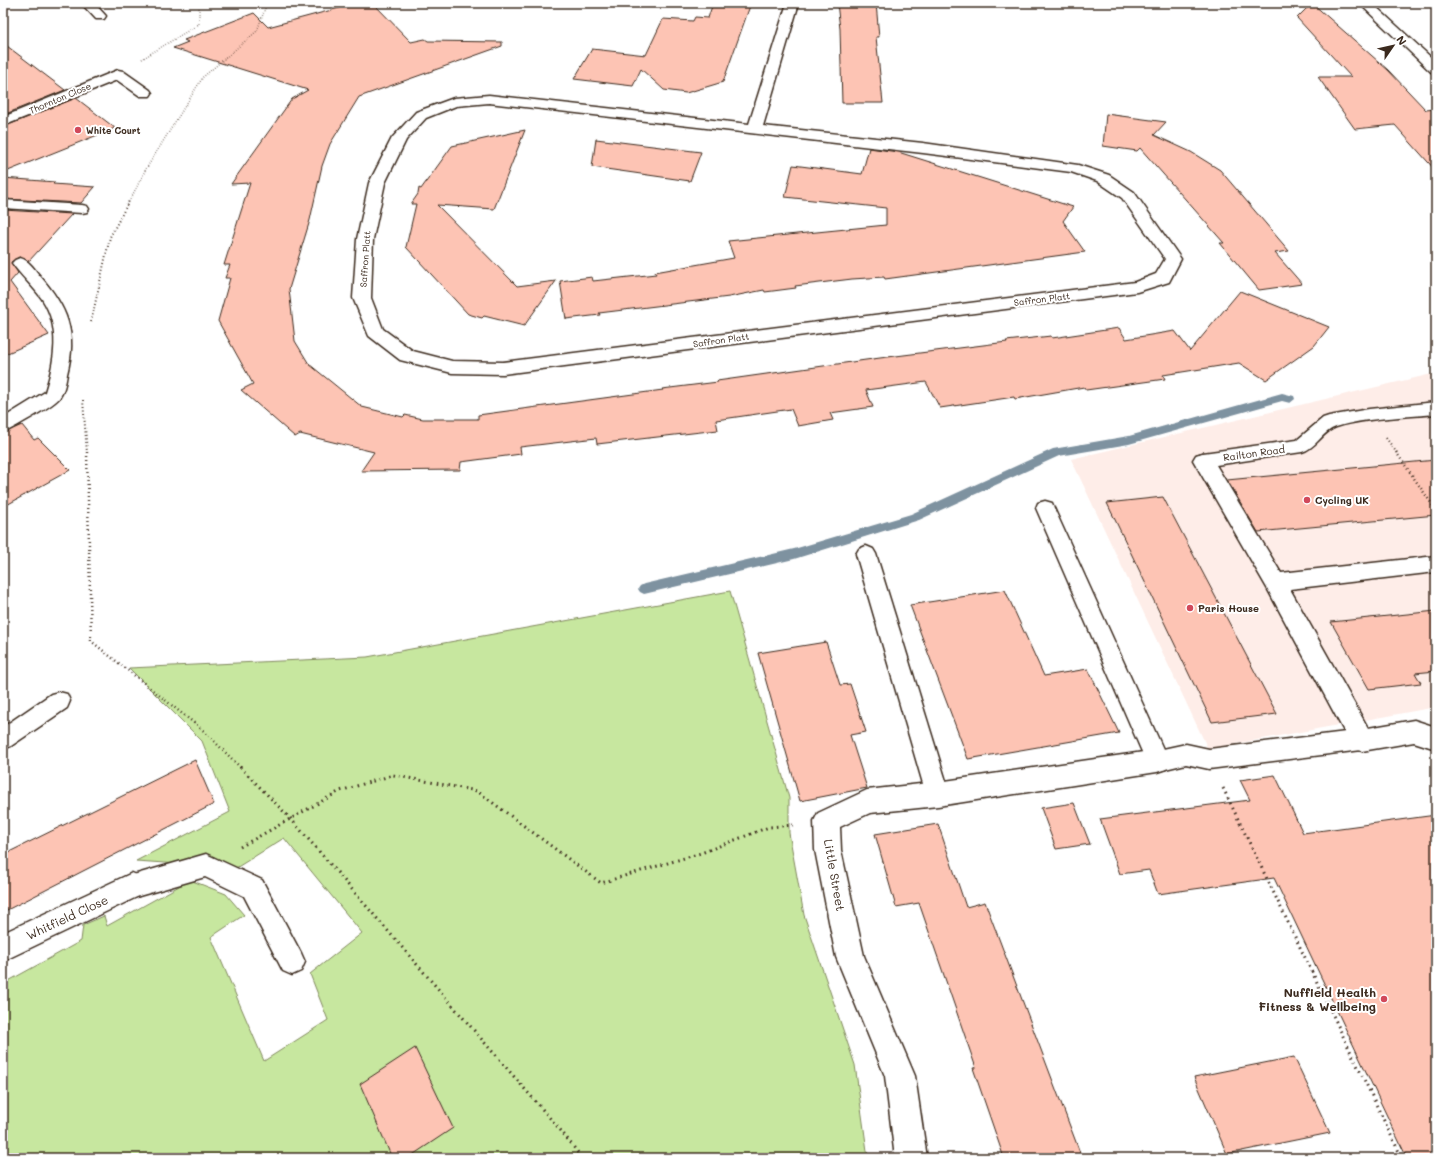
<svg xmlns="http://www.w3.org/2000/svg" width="1439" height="1161" viewBox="0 0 1439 1161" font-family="Mali,sans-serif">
  <rect width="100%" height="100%" fill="#fff"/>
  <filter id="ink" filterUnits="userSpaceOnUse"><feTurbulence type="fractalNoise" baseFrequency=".025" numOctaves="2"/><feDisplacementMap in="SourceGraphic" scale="8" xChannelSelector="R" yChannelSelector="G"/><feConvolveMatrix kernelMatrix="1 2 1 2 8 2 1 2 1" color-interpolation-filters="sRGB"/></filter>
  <g filter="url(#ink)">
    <path fill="#feede8" d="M1436 373V707L1208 749 1071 459Z"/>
    <path fill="#c7e79f" stroke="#81885e" d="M730 591 789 798V833L804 915 855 1065 868 1158H3V984L81 941 83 925 104 916 107 926 190 880 226 894 244 915 211 937 264 1061 328 1020 310 974 362 933 284 838 236 868 136 861 230 812 202 741 129 668 367 657Z"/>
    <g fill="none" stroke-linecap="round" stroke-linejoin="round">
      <path fill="#7e92a0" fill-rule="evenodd" d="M1282 393 1294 396 1295 399 1290 403 1282 401 1129 444 1059 456 919 520 794 559 644 594 640 592 638 589 640 586 644 584 794 549 911 514 1053 449 1129 436Z"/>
    </g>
    <g fill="#fdc4b4" stroke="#3b2a1e">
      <path d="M358 3H373L411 42 425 39 428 41 502 42V46L359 97 330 144 322 166 310 220 289 289 295 341 309 364 362 407 403 417 405 415 423 419H478V415L663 390 662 389 718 382 717 381 880 358 1007 342 1006 341 1051 336 1052 338 1119 328 1126 339 1175 331 1190 351 1240 291 1329 327 1314 346 1266 380 1239 363 1163 375 1165 379 1086 390 1084 387 1015 399 1014 397 940 408 926 382 866 390 873 407 830 413 833 420 798 426 791 409 716 420 718 430 597 444 596 438 520 447 521 454 461 462 460 470 361 471 374 452 300 434 295 437 241 390 253 384 218 321 230 278H225L230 265H224L250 183 231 184 292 99 308 90 173 48 188 42 184 40 254 13 268 27Z"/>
      <path d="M713 3H751L723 82 686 93 664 90 641 69 633 86 574 79 592 49 646 55 663 19 693 21 695 17 708 18Z"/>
      <path d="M837 3H876L879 37H876L883 103H842L840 29Z"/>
      <path d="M1312 3 1388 70 1426 110 1436 109V171L1395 125 1355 129 1318 77H1351L1297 18Z"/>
      <path d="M3 43 65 90 3 115Z"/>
      <path d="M76 98 115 128 3 173V127Z"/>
      <path d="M1106 114 1166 122 1154 135 1191 152 1220 170 1289 251 1275 253 1302 284 1259 290 1220 243H1224L1140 148 1137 151 1103 146Z"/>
      <path d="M525 130 494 209 437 205 517 286 556 281 524 326 484 316 482 318 468 314 406 247 416 204H411L418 194 419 188 421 189 452 146Z"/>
      <path d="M596 139 701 152 690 181 592 167Z"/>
      <path d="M869 148 898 152 1073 207 1063 221 1085 252 885 279 884 277 852 279 795 286 796 288 765 292 764 290 729 297 599 313 600 315 566 319 560 281 592 277 593 281 656 274 655 272 734 258 728 241 886 225V208L785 197 793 165 862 174Z"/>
      <path d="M3 178 55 182 53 184 95 187 81 203 3 199Z"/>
      <path d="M3 210 72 214 29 261 19 257 11 262 18 273 10 282 49 335 3 355Z"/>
      <path d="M22 425 34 440 38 438 70 470 3 507V433Z"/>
      <path d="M1436 460V515L1258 532 1227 480Z"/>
      <path d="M1163 497 1277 714 1212 722 1107 503Z"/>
      <path d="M1005 590 1044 676 1088 669 1119 733 968 759 910 605Z"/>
      <path d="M1436 611V671L1415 673 1421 683 1369 689 1331 622Z"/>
      <path d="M826 642 840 685 850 684 866 732 850 735 867 788 800 801 758 653Z"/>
      <path d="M195 760 214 804 3 912V855Z"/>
      <path d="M1275 775 1303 833 1436 815V1158H1407L1274 878 1158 894 1149 870 1120 874 1100 819 1250 800 1240 780Z"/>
      <path d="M1074 803 1090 844 1056 849 1041 808Z"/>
      <path d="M938 824 966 907 985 902 1082 1158H1004L973 1068H976L919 903 896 907 875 834Z"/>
      <path d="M415 1048 453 1128 408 1158H392L360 1084Z"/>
      <path d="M1294 1057 1330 1133 1227 1154 1194 1077Z"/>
    </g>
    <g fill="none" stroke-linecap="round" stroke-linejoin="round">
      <defs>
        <g id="service">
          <path d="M81 3H94L106 16 104 19H96Z"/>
          <path d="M3 200 82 205 87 206 89 209 87 212 82 213 3 208Z"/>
          <path d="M20 258C29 260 34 269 40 276 67 307 78 333 67 374 66 381 64 391 60 397 55 405 20 424 9 430L3 432V418L45 392C55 361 61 328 42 299 33 286 21 276 12 263L15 260Z"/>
          <path d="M1436 402V414C1407 417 1363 418 1336 427 1323 431 1316 448 1302 452L1203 467 1197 465 1194 460 1197 455 1203 453 1297 440 1323 418 1329 416 1369 409Z"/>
          <path d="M1045 501 1052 503 1054 508 1163 749 1186 744 1209 749 1362 730 1370 733 1373 740 1370 747 1362 750 1209 769 1186 764 1157 771 1149 768 1036 508 1038 503Z"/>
          <path d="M866 546 873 549 876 554 950 794 946 801 938 804 930 801 926 794 856 554 859 549Z"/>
          <path d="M59 692 67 694 70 701 67 708 11 746 3 749V727L51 694Z"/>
          <path d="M206 854 262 880 301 953 305 962 301 971 292 975 283 971 244 896 205 877 132 898 123 894 120 886 123 878Z"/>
        </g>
        <g id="minor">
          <path d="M787 3H799L763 126 923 143 1078 165 1109 175 1134 192 1181 259 1169 282 1137 292 503 374 452 373 400 360 369 336 353 298 357 239 369 183 392 138 416 112 454 98 489 95 749 124ZM489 103 923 153 1071 172 1097 181 1122 198 1165 259 1156 274 1135 282 503 362 452 361 413 351 383 329 371 298 373 239 385 183 406 140 426 118 456 106Z"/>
          <path d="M1359 3H1372L1436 62V73L1431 72Z"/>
          <path d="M118 70 123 71 150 90 152 93 150 96H140L117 80 3 126V117Z"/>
          <path d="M1203 453 1210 455 1281 573 1436 556V572L1290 589 1368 728 1414 720 1436 727V749L1414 742 1362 751 1353 748 1267 588 1193 460 1196 455Z"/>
          <path d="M1157 750 1166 753 1169 761 1166 769 1157 772 938 806 870 813 840 827 841 850 864 956 915 1076 927 1158H895L885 1076 836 957 815 850 814 821 818 813 867 790 938 782Z"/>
          <path d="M132 873 141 877 145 886 141 895 3 961V933Z"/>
        </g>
      </defs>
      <use href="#service" stroke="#3b2a1e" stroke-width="3"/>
      <use href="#minor" stroke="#3b2a1e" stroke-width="3"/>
      <g stroke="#3b2a1e" stroke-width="1.5" stroke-dasharray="0.5 2" stroke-linecap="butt">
        <path d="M142 59 199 24V3"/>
        <path d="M129 202 146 169 203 77 257 31 267 3"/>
      </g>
      <g stroke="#3b2a1e" stroke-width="2" stroke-dasharray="1 2.5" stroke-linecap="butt">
        <path d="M91 322 110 237 129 201"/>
        <path d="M83 400 87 453"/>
        <path d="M1386 438 1397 453"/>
      </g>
      <g stroke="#3b2a1e" stroke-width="2.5" stroke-dasharray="1 3" stroke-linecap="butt">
        <path d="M87 452 91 641 204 731 241 768"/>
        <path d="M1396 452 1436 510"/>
      </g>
      <g stroke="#3b2a1e" stroke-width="3" stroke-dasharray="1.5 4" stroke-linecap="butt">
        <path d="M240 767 291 819 562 1132 582 1158"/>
        <path d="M1223 788 1402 1158"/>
        <path d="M240 847 340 791 393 775 477 791 601 883 701 853 769 827 793 825"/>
      </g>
      <use href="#service" fill="#fff" fill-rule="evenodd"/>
      <use href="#minor" fill="#fff" fill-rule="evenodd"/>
    </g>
  </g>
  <g fill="#d1495b" stroke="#fff" stroke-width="1.5">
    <circle cx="78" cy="130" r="4"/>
    <circle cx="1307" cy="500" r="4"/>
    <circle cx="1190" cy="608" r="4"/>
    <circle cx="1384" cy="999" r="4"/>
  </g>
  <g text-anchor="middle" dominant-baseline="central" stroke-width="4" stroke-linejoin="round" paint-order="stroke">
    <g font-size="9" fill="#3b2a1e" stroke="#fff">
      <text transform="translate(60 98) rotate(-23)">Thornton Close</text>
      <text transform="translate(365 259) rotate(-86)">Saffron Platt</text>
      <text transform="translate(1042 299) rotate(-7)">Saffron Platt</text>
      <text transform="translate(721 340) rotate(-8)">Saffron Platt</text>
    </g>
    <g font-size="9" font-weight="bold" fill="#3b2a1e" stroke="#fff" text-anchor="start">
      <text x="86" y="130">White Court</text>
    </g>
    <g font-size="10" fill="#3b2a1e" stroke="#fff">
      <text transform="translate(1254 453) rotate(-8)">Railton Road</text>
    </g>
    <g font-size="10" font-weight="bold" fill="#3b2a1e" stroke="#fff" text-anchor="start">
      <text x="1315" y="500">Cycling UK</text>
      <text x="1198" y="608">Paris House</text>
    </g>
    <g font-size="12" fill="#3b2a1e" stroke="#fff">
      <text transform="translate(835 875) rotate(80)">Little Street</text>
      <text transform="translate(67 917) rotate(-25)">Whitfield Close</text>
    </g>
    <g font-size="12" font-weight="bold" fill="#3b2a1e" stroke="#fff" text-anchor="end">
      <text x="1376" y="992">Nuffield Health<tspan x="1376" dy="14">Fitness &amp; Wellbeing</tspan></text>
    </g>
  </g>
  <rect width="1439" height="1161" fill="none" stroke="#fff" stroke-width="16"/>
  <rect x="8" y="8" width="1423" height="1145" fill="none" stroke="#3b2a1e" stroke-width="1.5" filter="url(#ink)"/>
  <g transform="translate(1393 46) rotate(56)" stroke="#ffffff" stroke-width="3" paint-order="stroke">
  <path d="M0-3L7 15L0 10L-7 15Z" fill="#3b2a1e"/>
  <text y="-6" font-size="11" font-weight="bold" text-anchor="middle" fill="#3b2a1e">N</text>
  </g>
</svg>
